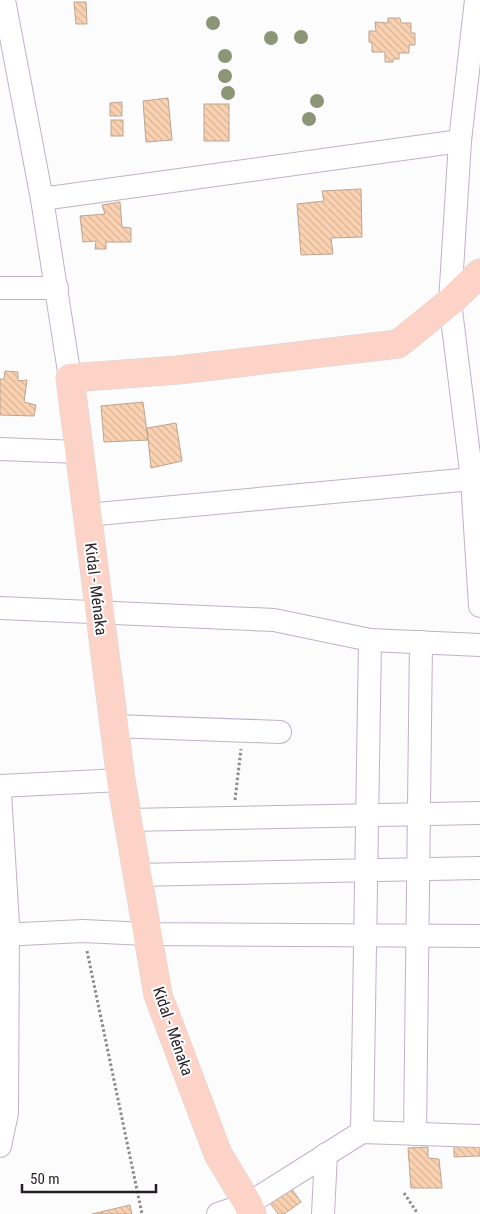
<svg xmlns="http://www.w3.org/2000/svg" width="480" height="1214" viewBox="0 0 480 1214" font-family="'Roboto Condensed',sans-serif">
  <defs>
    <pattern id="building-back-hatch" width="6" height="6" patternUnits="userSpaceOnUse" patternTransform="scale(1.25)"><rect width="6" height="6" fill="#fbd2b1"/><path d="M-1 5l2 2M0 0l6 6M5-1l2 2" fill="none" stroke="#d7b498"/></pattern>
  </defs>
  <rect width="100%" height="100%" fill="#fcfcfc"/>
  <g fill="url(#building-back-hatch)" stroke="#bba592">
    <path d="M74 2H86L87 24H76Z"/>
    <path d="M388 18H400L401 23H411V33H415V45H409V53H399V59H393V62H385V52H372V43L369 42V31H376L375 22 388 23Z"/>
    <path d="M168 98 172 140 146 142 143 101Z"/>
    <path d="M122 102V116H110V103Z"/>
    <rect x="204" y="104" width="25" height="37"/>
    <rect x="111" y="120" width="12" height="16"/>
    <path d="M361 189 362 237 331 238 333 254 301 255 297 204 324 201 322 191Z"/>
    <path d="M120 202 122 227 131 228V242H106V249H95L96 241 83 242 80 216 105 214 102 205Z"/>
    <path d="M5 371 18 372V381L27 380 24 402 36 405 34 416 0 415V379H4Z"/>
    <path d="M143 402 148 440 104 442 101 406Z"/>
    <path d="M176 423 182 461 151 468 147 428Z"/>
    <path d="M480 1142V1156L454 1157V1143Z"/>
    <path d="M428 1147V1158L439 1159 442 1188H411L408 1148Z"/>
    <path d="M286 1181 301 1202 284 1214H278L265 1196Z"/>
    <path d="M130 1205 132 1214H92Z"/>
  </g>
  <g fill="none" stroke-linecap="round" stroke-linejoin="round">
    <defs>
      <g id="minor">
        <path d="M4 0 42 199 70 378"/>
        <path d="M476 0 460 141 450 302 472 479 480 606"/>
        <path d="M42 199 460 141"/>
        <path d="M0 288H57"/>
        <path d="M0 449 79 452"/>
        <path d="M87 515 472 479"/>
        <path d="M0 608 274 620 370 640 480 645"/>
        <path d="M114 726 280 732"/>
        <path d="M0 786 121 780"/>
        <path d="M0 793 8 924 7 1113 0 1146"/>
        <path d="M128 820 480 813"/>
        <path d="M136 875 480 868"/>
        <path d="M0 935 83 931 146 934 480 936"/>
        <path d="M362 1132 370 640"/>
        <path d="M415 1134 421 642"/>
        <path d="M218 1214 248 1204 362 1132 480 1136"/>
        <path d="M323 1214 326 1154"/>
      </g>
      <path id="major" d="M252 1214 248 1204 218 1154 158 995 121 780 70 378 178 370 398 344 450 302 480 273"/>
    </defs>
    <use href="#minor" stroke="#c1b1c8" stroke-width="24"/>
    <use href="#major" stroke="#d8d6d8" stroke-width="29"/>
    <g stroke="#8c888d" stroke-width="3" stroke-dasharray="2.5 2.5" stroke-linecap="butt">
      <path d="M235 800 241 749"/>
      <path d="M87 951 142 1214"/>
      <path d="M404 1193 418 1214"/>
    </g>
    <use href="#minor" stroke="#fff" stroke-width="22"/>
    <use href="#major" stroke="#fdd3c7" stroke-width="28"/>
  </g>
  <g fill="#8c9575">
    <circle cx="213" cy="23" r="7"/>
    <circle cx="301" cy="37" r="7"/>
    <circle cx="271" cy="38" r="7"/>
    <circle cx="225" cy="56" r="7"/>
    <circle cx="225" cy="76" r="7"/>
    <circle cx="228" cy="93" r="7"/>
    <circle cx="317" cy="101" r="7"/>
    <circle cx="309" cy="119" r="7"/>
  </g>
  <g text-anchor="middle" dominant-baseline="central" stroke-width="4" stroke-linejoin="round" paint-order="stroke">
    <g font-size="16" fill="#251e27" stroke="#fff">
      <text transform="translate(96 589) rotate(83)">Kidal - Ménaka</text>
      <text transform="translate(173 1031) rotate(71)">Kidal - Ménaka</text>
    </g>
  </g>
  <path d="M22 1184v8h134v-8" fill="none" stroke="#251e27" stroke-width="2.5"/>
  <text x="30" y="1184" font-size="15" fill="#251e27" stroke="#ffffff" stroke-width="4" paint-order="stroke">50 m</text>
</svg>
